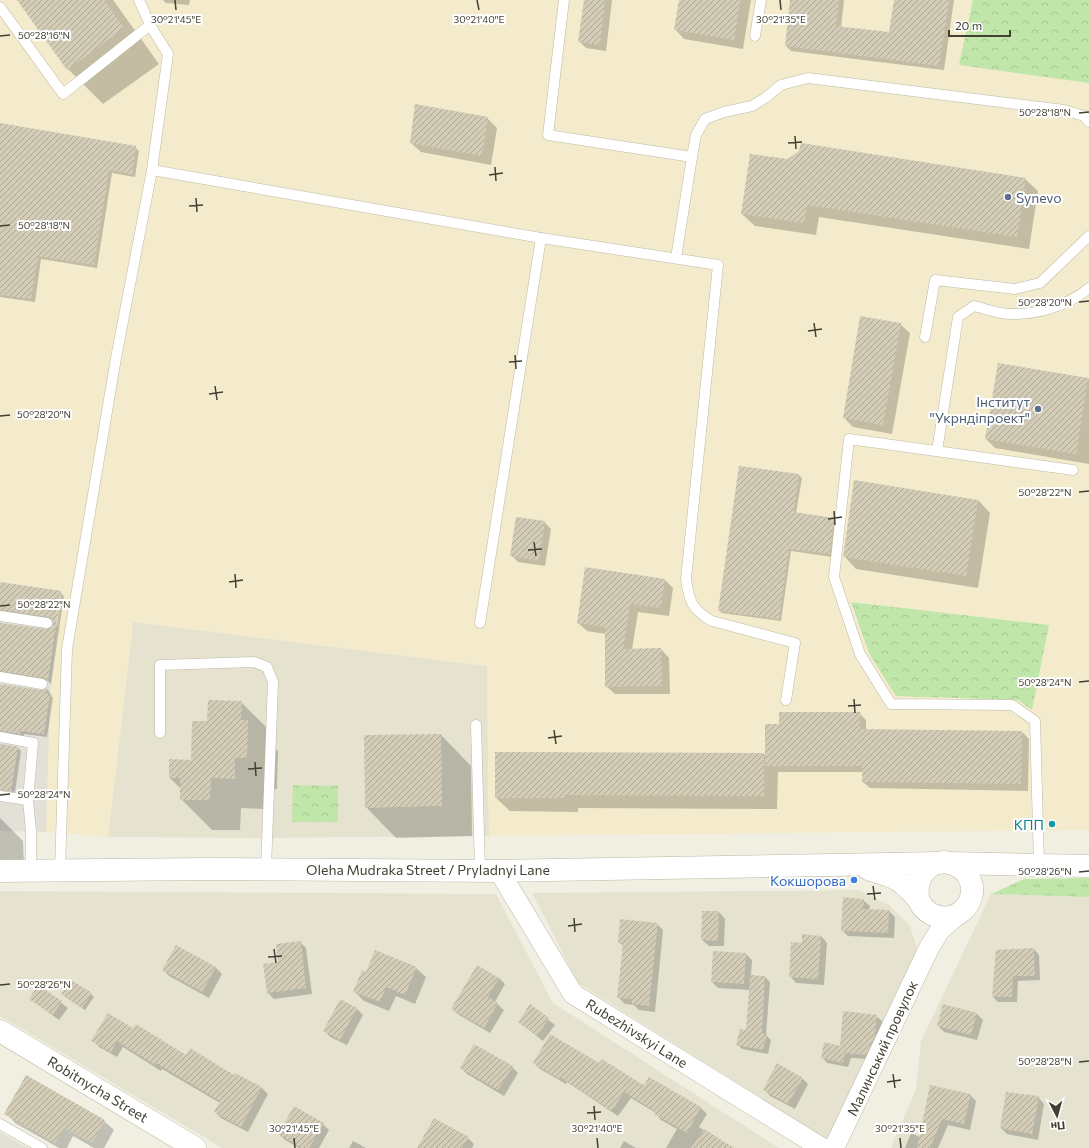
<svg xmlns="http://www.w3.org/2000/svg" width="1089" height="1148" viewBox="0 0 1089 1148" font-family="Commissioner,sans-serif">
  <defs>
    <pattern id="grass-tufts" width="24" height="20" patternUnits="userSpaceOnUse"><rect width="24" height="20" fill="#c0e6aa"/><path d="M3 7l-1-3M5 7V3M7 7l1-3M15 17l-1-3M17 17v-4M19 17l1-3" fill="none" stroke="#a6c693"/></pattern>
    <pattern id="forest-crowns" width="20" height="18" patternUnits="userSpaceOnUse"><rect width="20" height="18" fill="#c0e6aa"/><path d="M2 6a3 3 0 1 1 6 0M12 15a3 3 0 1 1 6 0" fill="none" stroke="#a6c693"/></pattern>
    <pattern id="building-hatch" width="6" height="6" patternUnits="userSpaceOnUse"><rect width="6" height="6" fill="#d3cdb8"/><path d="M-1 1l2-2M0 6l6-6M5 7l2-2" fill="none" stroke="#ada896"/></pattern>
  </defs>
  <rect width="100%" height="100%" fill="#f1efe2"/>
  <g fill="#e5e3d0">
    <path d="M133 622 487 666 489 836 255 838 108 837Z"/>
    <path d="M858 890 889 905 910 926 922 965 832 1142 578 983 532 893Z"/>
    <path d="M0 891 496 894 553 1003 779 1148H222L0 1016Z"/>
    <path d="M991 894 1089 897V1148H891L916 1089 921 1041Z"/>
  </g>
  <path fill="#f4ebcc" d="M0 0H1089V830L489 836 487 666 133 622 108 837 46 832 0 831Z"/>
  <g fill="#e3e0d8">
    <path d="M0 582 61 591 50 694 46 832 0 831Z"/>
    <path d="M0 1132 28 1148H0Z"/>
  </g>
  <path fill="url(#grass-tufts)" d="M1089 878V897L991 894 1024 879Z"/>
  <g fill="url(#forest-crowns)">
    <path d="M973 0H1089V83L959 65Z"/>
    <path d="M851 602 1049 625 1032 710 1018 700 896 696 869 653Z"/>
    <path d="M293 785 338 786V822H292Z"/>
  </g>
  <g fill="#0003">
    <path d="M22 0H113L159 64 103 104 68 69Z"/>
    <path d="M163 0H190L189 5 166 3Z"/>
    <path d="M585 0H612L606 51 586 48 580 42Z"/>
    <path d="M680 0H751L743 49 684 39 675 29Z"/>
    <path d="M791 0H844L841 28 890 33 895 0H954L944 70 791 51 786 46Z"/>
    <path d="M487 118 497 128 491 165 421 152 411 143Z"/>
    <path d="M0 124 135 147 139 151 135 177 112 173 97 268 41 259 35 302 0 297Z"/>
    <path d="M789 160 1025 179 1038 191 1029 249 819 217 816 235 755 226 742 214Z"/>
    <path d="M900 324 910 333 892 434 853 427 844 418Z"/>
    <path d="M999 364 1089 379V464L995 448 986 439Z"/>
    <path d="M799 475 802 478 796 513 833 519 836 522 832 557 791 551 781 621 722 613 719 610Z"/>
    <path d="M978 500 990 513 978 588 856 569 844 556Z"/>
    <path d="M544 522 551 529 545 566 518 562 512 556Z"/>
    <path d="M586 568 665 580 673 588 669 616 638 612 632 650 661 649 669 658 670 694H615L606 686V634L587 631 578 623Z"/>
    <path d="M0 583 59 592 55 624 57 626 61 593 64 596 51 684 48 681 5 674 0 675V624L47 630 53 628V621L4 613 0 614Z"/>
    <path d="M0 685 41 691 47 689 50 693 53 698 47 737 24 734V737L0 736Z"/>
    <path d="M241 702 272 733V745L278 751 277 789H265V809L241 808 240 830H212L181 799V789L170 778 192 761 208 722Z"/>
    <path d="M859 713 866 720V730L1022 732 1029 739 1028 791 870 788 863 782V772H778L777 809 578 808V812L510 811 496 798 764 754 766 756 780 725Z"/>
    <path d="M441 735 471 766 472 836 396 838 366 807Z"/>
    <path d="M0 744 18 748 21 751 15 792 0 790Z"/>
    <path d="M0 818 23 841 24 865 0 866Z"/>
    <path d="M863 900 870 906 869 910 889 911 895 917 894 938 848 936 842 930Z"/>
    <path d="M719 912 725 919 724 946H709L702 940Z"/>
    <path d="M657 924 663 930 655 1012 639 1010 634 1005 625 1004 619 998 624 947 619 942Z"/>
    <path d="M821 936 827 943 824 985 796 983 790 976 803 944Z"/>
    <path d="M300 942 306 948 312 994 274 999 268 993Z"/>
    <path d="M1034 949 1039 955 1040 980 1018 981 1017 1002H998L993 997Z"/>
    <path d="M714 952 746 954 752 960 751 976 765 977 770 982 766 1035 771 1040 768 1054 742 1049 738 1045 747 1031 750 990 718 988 712 982Z"/>
    <path d="M216 968 222 974 209 998 169 976 163 970Z"/>
    <path d="M416 968 426 977 415 1004 396 996 389 1011 364 1001 354 991 367 973Z"/>
    <path d="M499 978 505 984 495 1002 504 1010 490 1033 459 1015 452 1009Z"/>
    <path d="M39 986 68 1008 59 1020 30 999Z"/>
    <path d="M91 994 94 997 85 1010 65 997Z"/>
    <path d="M341 1000 357 1009 363 1015 347 1045 330 1037 324 1030Z"/>
    <path d="M530 1006 555 1025 543 1041 519 1022Z"/>
    <path d="M977 1014 983 1020 977 1040 944 1032 938 1026Z"/>
    <path d="M108 1015 186 1057 234 1076 235 1074 262 1088 268 1094 248 1132 221 1118 215 1112 220 1103 162 1069 161 1071 123 1047 117 1057 99 1047 93 1040Z"/>
    <path d="M876 1016 882 1021 880 1042 871 1059 851 1058 848 1067 827 1063 822 1057 841 1047Z"/>
    <path d="M534 1063 600 1065 645 1086 649 1079 701 1108 707 1114 699 1127 732 1148H666L677 1129 661 1120 656 1113 631 1098 618 1116 567 1082 566 1084 540 1069Z"/>
    <path d="M512 1067 518 1073 504 1096 467 1074 461 1068Z"/>
    <path d="M802 1078 808 1084 795 1109 770 1096 764 1089Z"/>
    <path d="M970 1095 976 1101 970 1130 948 1125 938 1148H905L911 1133 920 1137Z"/>
    <path d="M1038 1097 1044 1104 1038 1140 1007 1134 1001 1128Z"/>
    <path d="M6 1113 104 1121 114 1130 104 1148H94L73 1136 67 1148H59L15 1123Z"/>
    <path d="M323 1124 329 1130 319 1148H299L285 1140 279 1134Z"/>
    <path d="M468 1138 474 1144 472 1148H418Z"/>
    <path d="M353 1141 366 1148H349Z"/>
    <path d="M624 1141 636 1148H620Z"/>
  </g>
  <g fill="url(#building-hatch)">
    <path d="M17 0H104L124 28 67 70Z"/>
    <path d="M584 0H605L600 45 578 42Z"/>
    <path d="M679 0H740L734 40 674 30Z"/>
    <path d="M790 0H839L836 26 889 32 894 0H949L939 66 785 46Z"/>
    <path d="M415 104 488 117 482 156 410 143Z"/>
    <path d="M0 123 136 146 132 174 109 170 94 265 38 256 31 299 0 295Z"/>
    <path d="M801 143 1026 178 1017 237 807 205 804 223 741 214 750 154 788 159 799 151Z"/>
    <path d="M860 316 901 323 883 425 843 418Z"/>
    <path d="M998 363 1088 378 1076 454 985 439Z"/>
    <path d="M739 466 799 474 794 512 834 518 830 554 789 549 779 619 718 611Z"/>
    <path d="M854 480 978 500 966 576 843 557Z"/>
    <path d="M516 517 545 521 539 561 510 556Z"/>
    <path d="M585 567 665 579 661 608 630 604 623 649 661 648 662 686 605 687V627L577 623Z"/>
    <path d="M0 582 61 591 48 681 43 678 0 671V623L46 629 52 627 53 624 51 618 48 617 0 610Z"/>
    <path d="M0 684 41 690 47 688 46 693 50 694 44 734 21 731 20 734 0 731Z"/>
    <path d="M208 700 242 701 241 720H248L247 758H235V779L211 778 210 800H180V778H169V759L191 760 192 721H207Z"/>
    <path d="M779 712H860V729L1022 731 1021 784 862 782V766H765V724H779Z"/>
    <path d="M441 734 442 806 365 808 364 735Z"/>
    <path d="M0 744 18 747 11 791 0 790Z"/>
    <path d="M495 752 764 753V796L565 795V798H495Z"/>
    <path d="M843 897 864 899 863 909 889 910 888 933 841 931Z"/>
    <path d="M702 911H719L718 941 701 940Z"/>
    <path d="M620 919 658 923 649 1006 632 1004V999L617 998 623 943H618Z"/>
    <path d="M802 934 821 936 818 979 789 977 791 942 802 943Z"/>
    <path d="M301 941 306 988 267 993 263 964 278 962 276 944Z"/>
    <path d="M176 945 216 967 202 992 162 970Z"/>
    <path d="M1034 948 1035 976H1013L1012 997H992L996 950Z"/>
    <path d="M375 950 417 967 405 995 386 987 380 1002 353 992 362 970 366 972Z"/>
    <path d="M713 951 746 953 744 984 711 982Z"/>
    <path d="M477 965 499 978 488 997 498 1003 484 1028 451 1009Z"/>
    <path d="M750 975 765 976 762 1033 767 1034 763 1050 736 1045 740 1029 746 1030Z"/>
    <path d="M71 980 92 993 82 1008 61 994Z"/>
    <path d="M38 985 62 1001 53 1015 29 999Z"/>
    <path d="M340 999 357 1008 340 1040 323 1031Z"/>
    <path d="M530 1004 549 1018 537 1036 518 1022Z"/>
    <path d="M943 1004 977 1013 971 1035 937 1026Z"/>
    <path d="M843 1011 877 1015 875 1036 866 1055 845 1053 843 1063 821 1058 824 1042 840 1046Z"/>
    <path d="M108 1013 133 1028 136 1024 186 1055 190 1048 234 1075 235 1073 262 1087 241 1127 214 1112 220 1101 156 1063 155 1065 117 1041 111 1052 91 1041Z"/>
    <path d="M550 1034 599 1063 602 1059 640 1083 644 1085 649 1077 701 1107 687 1133 654 1114 655 1111 624 1092 612 1111 560 1077 559 1079 533 1063Z"/>
    <path d="M474 1044 513 1066 498 1090 460 1068Z"/>
    <path d="M777 1063 803 1078 788 1104 763 1090Z"/>
    <path d="M26 1075 105 1120 92 1143 64 1128 55 1143 4 1114Z"/>
    <path d="M930 1085 971 1094 964 1124 942 1119 930 1148H917Z"/>
    <path d="M1006 1092 1039 1096 1032 1134 1000 1128Z"/>
    <path d="M294 1106 324 1123 309 1148H302L278 1134Z"/>
    <path d="M434 1118 469 1137 462 1148H417Z"/>
    <path d="M704 1129 734 1148H691Z"/>
  </g>
  <g fill="none" stroke-linecap="round" stroke-linejoin="round">
    <defs>
      <g id="service">
        <path d="M564 0 548 135 692 157 696 135 705 119 724 112 752 106 765 98 781 85 808 78 1064 110 1084 116 1089 122"/>
        <path d="M0 7 63 94 150 25"/>
        <path d="M755 36 761 0"/>
        <path d="M152 170 541 238 718 265 686 579C689 601 692 610 712 621L795 643 786 700"/>
        <path d="M676 258 692 157"/>
        <path d="M925 337 935 280 1015 289 1040 283 1089 236"/>
        <path d="M937 451 958 317 974 306C986 309 999 314 1011 314 1037 315 1069 305 1089 288"/>
        <path d="M0 616 47 623"/>
        <path d="M480 623 541 238"/>
        <path d="M0 677 42 684"/>
        <path d="M476 725 480 871"/>
        <path d="M160 733V665L254 662 267 667 273 682 266 869"/>
        <path d="M0 737 33 743 28 800"/>
        <path d="M0 796 28 800 31 831V870"/>
        <path d="M1039 864 1035 721 1012 705 891 704 860 654 834 577 849 439 1073 470"/>
        <path d="M60 870 67 649 116 358 152 170 168 54 150 25 139 0"/>
        <path d="M0 1124 42 1148"/>
      </g>
      <g id="minor">
        <path d="M499 871 573 994 822 1148"/>
        <path d="M834 1148 929 948 940 930 957 915"/>
      </g>
      <g id="tertiary">
        <path d="M949 863 1089 866"/>
        <path d="M868 869C876 872 887 874 894 878 902 882 912 891 917 898 919 900 920 903 922 906 931 918 950 922 962 911 969 905 973 896 972 887 971 879 966 871 959 867 935 852 914 874 918 898"/>
        <path d="M0 871 207 869 499 871 939 863"/>
        <path d="M0 1031 195 1148"/>
      </g>
    </defs>
    <use href="#service" stroke="#bcb9a5" stroke-width="11"/>
    <use href="#minor" stroke="#bcb9a5" stroke-width="21"/>
    <use href="#tertiary" stroke="#bcb9a5" stroke-width="23"/>
    <use href="#service" stroke="#fff" stroke-width="10"/>
    <use href="#minor" stroke="#fff" stroke-width="20"/>
    <use href="#tertiary" stroke="#fff" stroke-width="22"/>
  </g>
  <path fill="none" stroke="#433f33" stroke-width="1.5" d="M175 0 176 10M477 0 479 10M780 0 781 10M0 36 10 35M1079 113 1089 112M795 136 796 149M788 143 802 142M495 167 496 181M489 175 503 173M196 198 197 212M189 206 203 205M0 226 10 225M1079 302 1089 301M814 323 816 337M808 331 822 329M515 355 516 369M509 362 522 361M215 386 217 400M209 394 223 392M0 416 10 415M1079 492 1089 491M834 511 835 525M828 519 842 517M534 542 536 556M528 550 542 549M235 574 236 588M229 582 243 580M0 606 10 605M1079 682 1089 681M854 699 855 713M848 706 861 705M554 730 556 744M548 738 562 736M255 762 256 776M248 769 262 768M0 795 10 794M1079 872 1089 871M873 886 875 900M867 894 881 893M574 918 575 932M568 926 582 924M274 949 276 963M268 957 282 956M0 985 10 984M1079 1062 1089 1061M893 1074 895 1088M887 1082 901 1080M594 1106 595 1120M587 1113 601 1112M294 1138 295 1148M597 1138 598 1148M900 1138 901 1148"/>
  <g fill="#5c6f8a" stroke="#fff" stroke-width="1.5">
    <circle cx="1008" cy="197" r="4"/>
    <circle cx="1038" cy="409" r="4"/>
  </g>
  <circle fill="#0f9aa8" stroke="#fff" stroke-width="1.5" cx="1052" cy="824" r="4"/>
  <circle fill="#3f7fe0" stroke="#fff" stroke-width="1.5" cx="854" cy="880" r="4"/>
  <g text-anchor="middle" dominant-baseline="central" stroke-width="4" stroke-linejoin="round" paint-order="stroke">
    <g font-size="14" fill="#4e5e75" stroke="#fff" text-anchor="start">
      <text x="1016" y="197">Synevo</text>
      <text x="1030" y="401" text-anchor="end">Інститут<tspan x="1030" dy="16">"Укрндіпроект"</tspan></text>
    </g>
    <g font-size="14" fill="#0d838f" stroke="#fff" text-anchor="end">
      <text x="1044" y="824">КПП</text>
    </g>
    <g font-size="14" fill="#433f33" stroke="#fff">
      <text x="428" y="869">Oleha Mudraka Street / Pryladnyi Lane</text>
      <text transform="translate(637 1033) rotate(32)">Rubezhivskyi Lane</text>
      <text transform="translate(882 1048) rotate(-65)">Малинський провулок</text>
      <text transform="translate(98 1089) rotate(31)">Robitnycha Street</text>
    </g>
    <g font-size="14" fill="#366cbe" stroke="#fff" text-anchor="end">
      <text x="846" y="880">Кокшорова</text>
    </g>
  </g>
  <g font-size="10" text-anchor="middle" fill="#433f33" stroke="#fff" stroke-width="4" stroke-linejoin="round" paint-order="stroke">
    <text x="176" y="23">30°21'45"E</text>
    <text x="479" y="23">30°21'40"E</text>
    <text x="781" y="23">30°21'35"E</text>
    <text x="44" y="39">50°28'16"N</text>
    <text x="1045" y="116">50°28'18"N</text>
    <text x="44" y="229">50°28'18"N</text>
    <text x="1045" y="306">50°28'20"N</text>
    <text x="44" y="418">50°28'20"N</text>
    <text x="1045" y="496">50°28'22"N</text>
    <text x="44" y="608">50°28'22"N</text>
    <text x="1045" y="686">50°28'24"N</text>
    <text x="44" y="798">50°28'24"N</text>
    <text x="1045" y="875">50°28'26"N</text>
    <text x="44" y="988">50°28'26"N</text>
    <text x="1045" y="1065">50°28'28"N</text>
    <text x="294" y="1132">30°21'45"E</text>
    <text x="597" y="1132">30°21'40"E</text>
    <text x="900" y="1132">30°21'35"E</text>
  </g>
  <g transform="translate(1057 1116) rotate(174)" stroke="#ffffff" stroke-width="3" paint-order="stroke">
  <path d="M0-3L7 15L0 10L-7 15Z" fill="#433f33"/>
  <text y="-6" font-size="11" font-weight="bold" text-anchor="middle" fill="#433f33">Пн</text>
  </g>
  <path d="M949 30v6h61v-6" fill="none" stroke="#433f33" stroke-width="2"/>
  <text x="955" y="30" font-size="12" fill="#433f33" stroke="#ffffff" stroke-width="3" paint-order="stroke">20 m</text>
</svg>
